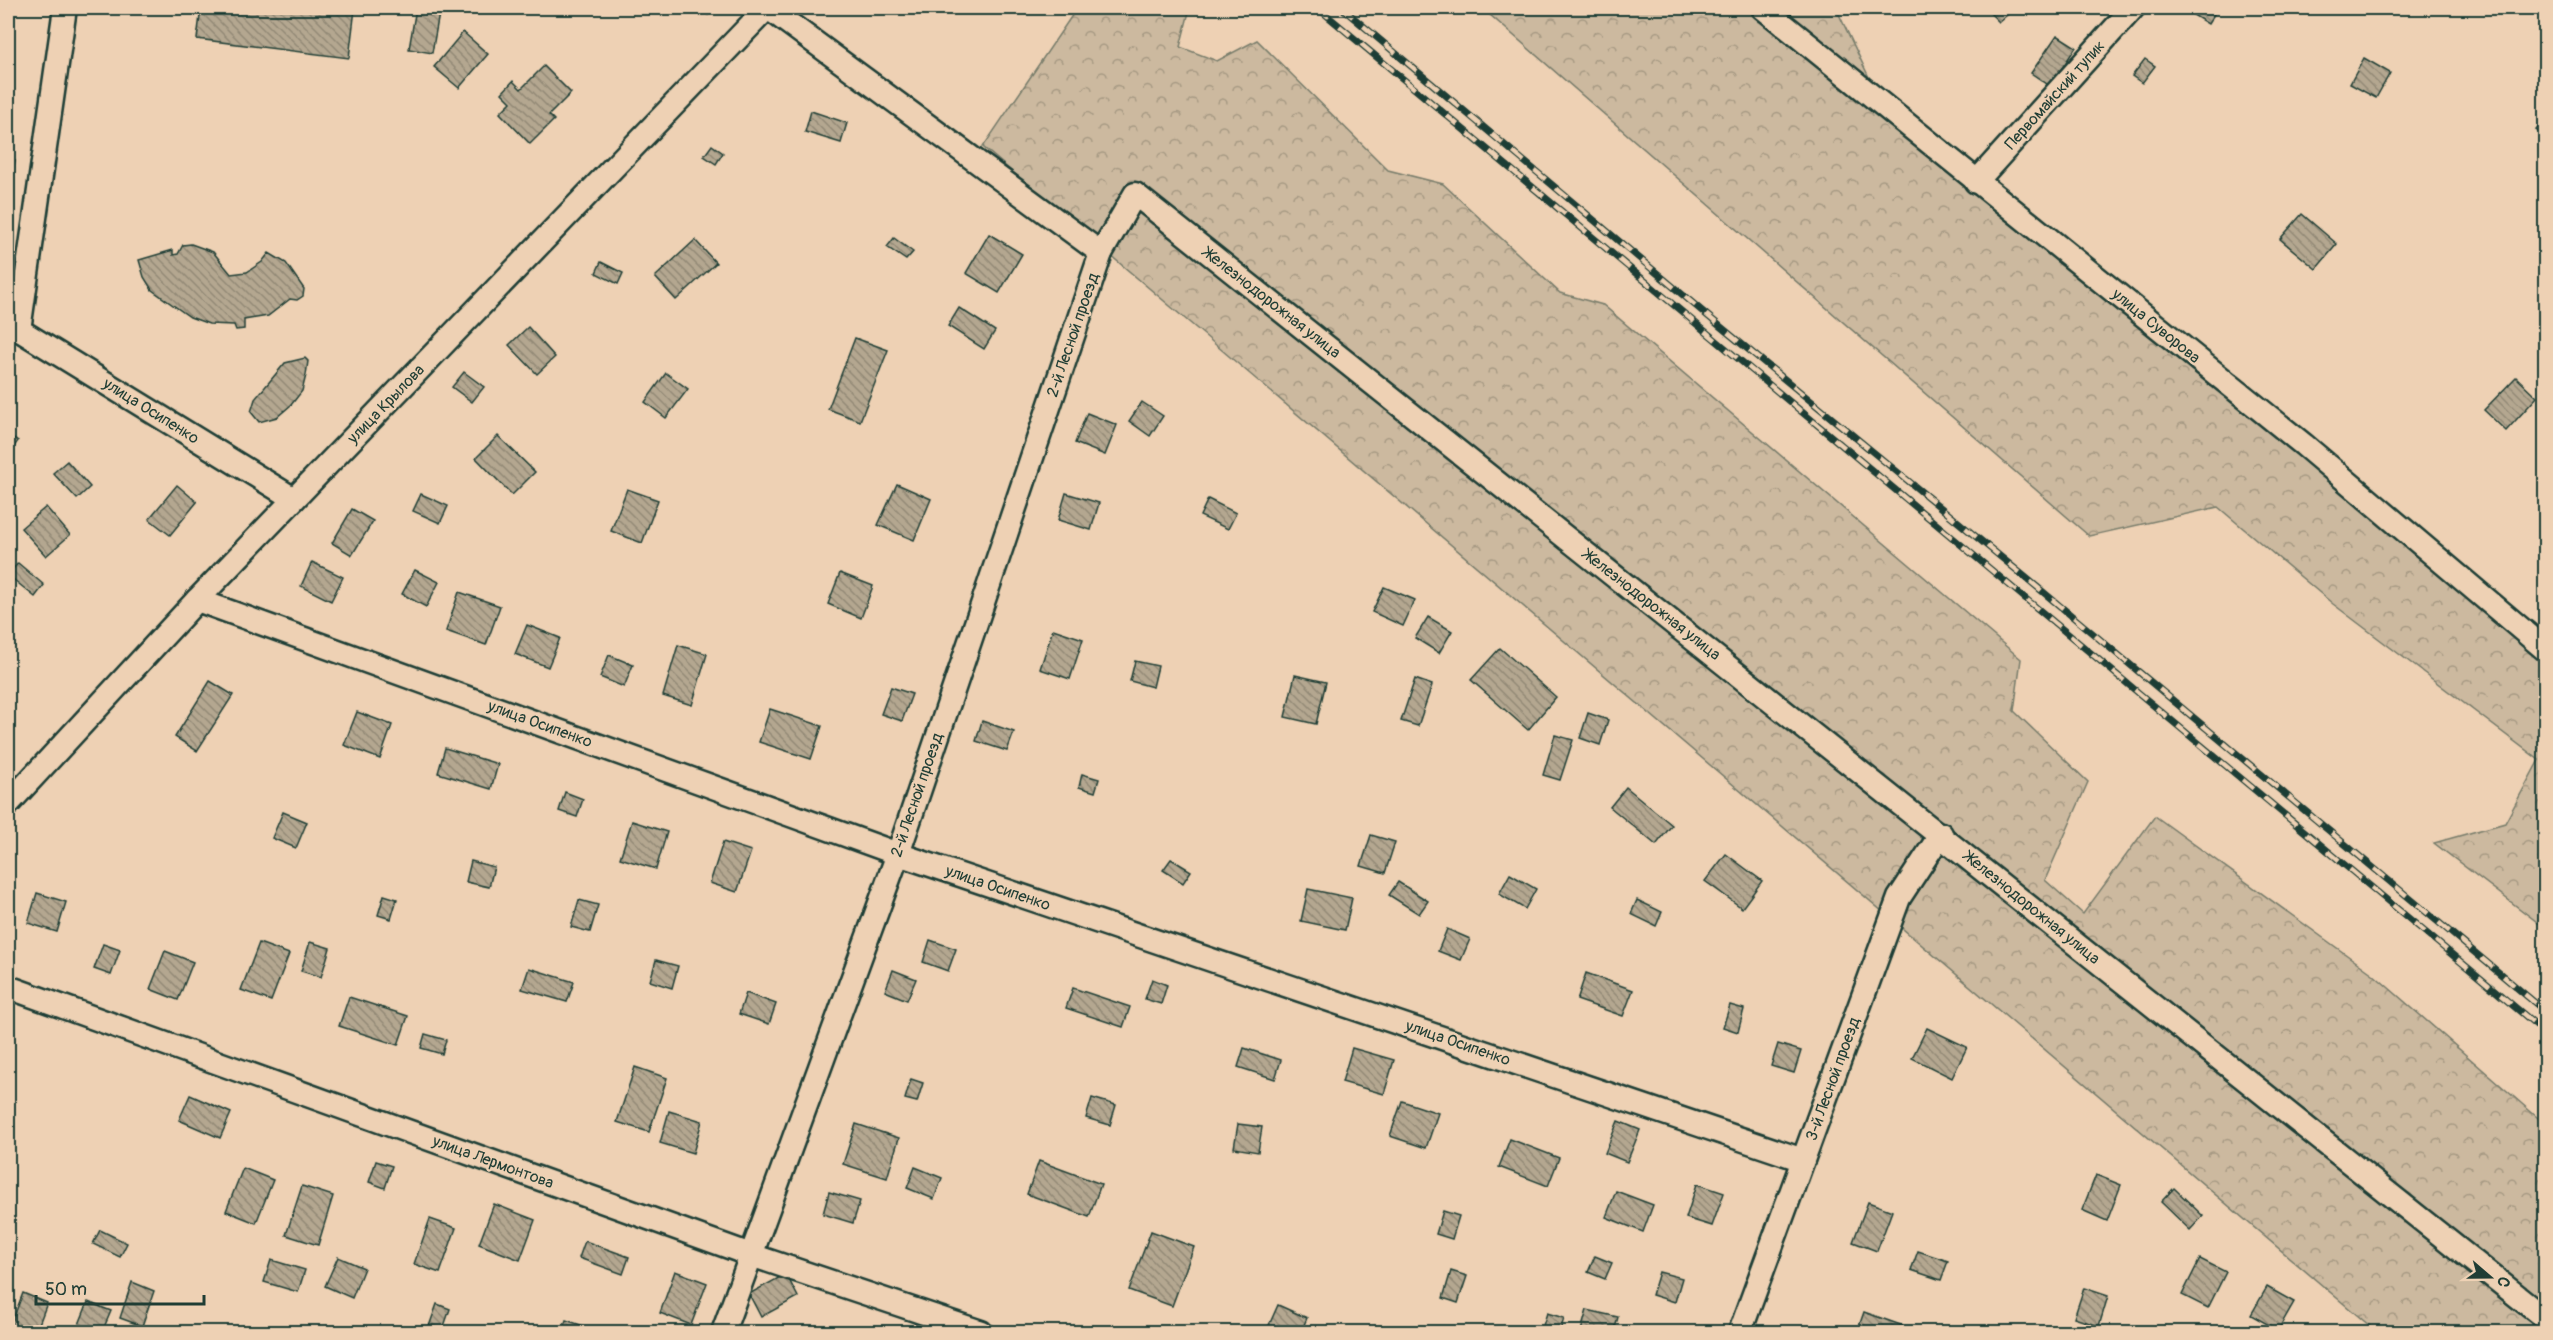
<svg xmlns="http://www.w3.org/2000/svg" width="2553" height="1340" viewBox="0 0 2553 1340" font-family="Pangolin,sans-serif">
  <defs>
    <pattern id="forest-crowns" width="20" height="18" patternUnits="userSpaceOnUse" patternTransform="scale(1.5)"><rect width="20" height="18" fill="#ccb99f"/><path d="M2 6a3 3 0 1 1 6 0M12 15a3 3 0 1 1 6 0" fill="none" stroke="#a59882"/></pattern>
    <pattern id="building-back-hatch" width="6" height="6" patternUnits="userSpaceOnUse" patternTransform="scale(1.5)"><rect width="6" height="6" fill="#b4a790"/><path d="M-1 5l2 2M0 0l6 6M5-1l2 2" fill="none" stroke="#928976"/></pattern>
  </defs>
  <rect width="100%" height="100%" fill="#eed1b4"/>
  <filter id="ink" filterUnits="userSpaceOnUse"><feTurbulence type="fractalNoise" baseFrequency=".0167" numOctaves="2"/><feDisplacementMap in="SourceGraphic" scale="12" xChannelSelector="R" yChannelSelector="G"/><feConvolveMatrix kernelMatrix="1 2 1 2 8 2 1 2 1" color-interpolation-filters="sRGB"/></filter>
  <g filter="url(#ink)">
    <g fill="url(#forest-crowns)" stroke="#767b6a" stroke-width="1.5">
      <path d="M1077 8H1190L1180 47 1217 61 1257 40 1388 170 1443 184 1560 293 1603 305 2021 659 2014 711 2088 782 2045 880 2083 914 2155 816 2373 974 2545 1124V1332H2377L983 147Z"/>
      <path d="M1482 8H1836L1877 94 2545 660V928L2434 843 2505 823 2539 760 2333 604 2218 507 2089 536Z"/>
    </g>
    <g fill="url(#building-back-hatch)" stroke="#1f3d34" stroke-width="1.5">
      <path d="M201 8 355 9 349 58 197 39Z"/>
      <path d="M416 8H440L432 53 409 49Z"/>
      <path d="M699 8H715L708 15Z"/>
      <path d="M1985 8H2015L1999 22Z"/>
      <path d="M2194 8H2211L2216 11 2208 24 2190 13Z"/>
      <path d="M463 32 488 54 459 88 434 67Z"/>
      <path d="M2057 35 2076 47 2050 86 2031 73Z"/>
      <path d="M2364 58 2390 73 2376 98 2350 84Z"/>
      <path d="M2145 59 2155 66 2142 83 2132 76Z"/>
      <path d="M544 66 571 93 549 115 554 120 530 144 500 113 511 102 502 93 513 81 521 89Z"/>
      <path d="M811 111 847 123 841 143 805 132Z"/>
      <path d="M2546 119V137L2536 130Z"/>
      <path d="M712 145 723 153 716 164 704 156Z"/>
      <path d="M8 159 15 160 8 203Z"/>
      <path d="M2302 214 2337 244 2316 269 2280 239Z"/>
      <path d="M989 234 1022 254 999 293 966 273Z"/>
      <path d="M894 238 913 252 906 260 887 247Z"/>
      <path d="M695 240 716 263 676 300 655 277Z"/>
      <path d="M191 244 213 252 231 274 247 272 262 262 269 253 286 263 304 289 303 296 297 300 290 299 268 316 244 320V329L236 330 234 325 209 324 190 317 152 290 144 277 139 260 173 250V255L178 254 183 245Z"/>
      <path d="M601 262 623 273 618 284 596 273Z"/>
      <path d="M959 308 995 331 984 349 948 326Z"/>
      <path d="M528 327 555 357 537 374 509 345Z"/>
      <path d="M855 338 888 350 860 421 828 409Z"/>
      <path d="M305 358 308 361 306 375 302 391 291 405 277 417 259 422 251 412 255 399 285 363Z"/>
      <path d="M464 372 484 387 472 402 452 387Z"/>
      <path d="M666 373 688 389 666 418 645 402Z"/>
      <path d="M2516 377 2537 397 2506 431 2484 410Z"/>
      <path d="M1142 402 1163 416 1150 436 1129 421Z"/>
      <path d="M1087 413 1117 425 1105 455 1075 443Z"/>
      <path d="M8 434 18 441 8 455Z"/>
      <path d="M498 436 535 472 512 495 476 458Z"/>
      <path d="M67 461 90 487 77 499 53 473Z"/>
      <path d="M897 484 931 499 914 540 878 525Z"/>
      <path d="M177 485 197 502 170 535 149 519Z"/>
      <path d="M627 489 658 500 642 543 611 531Z"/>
      <path d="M1066 493 1099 503 1091 530 1058 520Z"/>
      <path d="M421 494 448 506 440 523 413 511Z"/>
      <path d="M1208 499 1236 513 1228 529 1200 516Z"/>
      <path d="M46 507 70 535 46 556 21 528Z"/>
      <path d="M352 509 373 521 352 555 332 543Z"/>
      <path d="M312 562 343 577 331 601 301 586Z"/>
      <path d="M18 563 44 585 35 597 8 575Z"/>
      <path d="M415 570 439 582 426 607 402 594Z"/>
      <path d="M840 573 873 586 861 618 828 604Z"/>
      <path d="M1384 587 1415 600 1403 626 1372 612Z"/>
      <path d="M459 592 500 606 486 645 446 631Z"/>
      <path d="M1428 617 1452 631 1439 653 1415 638Z"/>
      <path d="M527 625 560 638 548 667 515 654Z"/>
      <path d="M1053 629 1083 639 1070 679 1040 669Z"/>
      <path d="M678 645 707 654 692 705 663 696Z"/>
      <path d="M1500 648 1556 697 1528 730 1471 680Z"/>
      <path d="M609 655 633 665 624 687 600 677Z"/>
      <path d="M1135 661 1158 666 1153 687 1130 681Z"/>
      <path d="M1295 675 1326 682 1316 724 1285 717Z"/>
      <path d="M1415 679 1432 685 1418 726 1401 721Z"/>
      <path d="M210 681 233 695 197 751 175 737Z"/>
      <path d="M891 687 912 694 902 721 881 714Z"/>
      <path d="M770 709 822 726 811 759 759 742Z"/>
      <path d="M357 712 392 725 380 759 344 745Z"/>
      <path d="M1588 713 1608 720 1600 745 1580 738Z"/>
      <path d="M982 721 1014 732 1007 751 976 741Z"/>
      <path d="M1555 735 1573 740 1560 780 1543 775Z"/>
      <path d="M445 748 498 764 491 789 438 773Z"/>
      <path d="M1082 774 1099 779 1095 792 1079 787Z"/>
      <path d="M1626 787 1672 825 1656 845 1610 807Z"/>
      <path d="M565 792 583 799 577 817 559 811Z"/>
      <path d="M283 812 307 822 296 848 272 838Z"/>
      <path d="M632 821 667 832 656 869 620 858Z"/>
      <path d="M1371 835 1395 842 1385 873 1361 866Z"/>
      <path d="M723 842 751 851 737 892 710 883Z"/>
      <path d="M1726 854 1762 881 1742 908 1705 881Z"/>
      <path d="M1171 859 1191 871 1183 883 1163 870Z"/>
      <path d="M471 861 494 867 489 887 466 882Z"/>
      <path d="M1510 874 1536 889 1525 909 1499 894Z"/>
      <path d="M1398 882 1428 901 1419 914 1389 895Z"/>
      <path d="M1308 889 1352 898 1345 930 1301 921Z"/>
      <path d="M37 893 66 902 57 932 28 923Z"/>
      <path d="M384 895 397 899 391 919 378 915Z"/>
      <path d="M579 900 598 905 590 932 571 927Z"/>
      <path d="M1637 900 1662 912 1656 926 1631 914Z"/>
      <path d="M1447 929 1470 939 1461 960 1438 951Z"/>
      <path d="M930 940 956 949 948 971 923 962Z"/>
      <path d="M310 942 330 948 321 977 301 971Z"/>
      <path d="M259 943 289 954 271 1001 241 990Z"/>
      <path d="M103 944 120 950 111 975 94 969Z"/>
      <path d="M165 951 193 962 178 1000 150 989Z"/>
      <path d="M656 960 678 966 672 988 650 981Z"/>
      <path d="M529 968 574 982 567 1002 522 989Z"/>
      <path d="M893 970 916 979 907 1000 885 991Z"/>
      <path d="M1586 973 1633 990 1623 1016 1577 1000Z"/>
      <path d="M1152 979 1167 985 1161 1004 1145 999Z"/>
      <path d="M1073 988 1130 1007 1123 1027 1066 1008Z"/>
      <path d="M746 993 776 1004 769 1024 739 1014Z"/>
      <path d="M349 997 408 1016 398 1045 339 1026Z"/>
      <path d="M1730 1005 1744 1009 1738 1032 1723 1027Z"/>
      <path d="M1927 1028 1967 1047 1952 1078 1912 1058Z"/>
      <path d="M425 1034 446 1040 442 1054 421 1048Z"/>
      <path d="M1778 1044 1801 1051 1794 1073 1771 1066Z"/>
      <path d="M1244 1048 1281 1060 1275 1079 1238 1067Z"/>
      <path d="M1352 1048 1394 1060 1384 1094 1342 1082Z"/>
      <path d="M635 1067 667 1078 649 1132 617 1122Z"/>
      <path d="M911 1079 923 1083 917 1102 905 1099Z"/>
      <path d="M190 1095 231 1113 220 1138 179 1120Z"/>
      <path d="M1092 1098 1116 1105 1110 1125 1086 1118Z"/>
      <path d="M1402 1101 1438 1113 1426 1148 1390 1136Z"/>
      <path d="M669 1111 702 1121 693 1153 660 1143Z"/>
      <path d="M1618 1121 1640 1130 1627 1162 1605 1153Z"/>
      <path d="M856 1124 899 1138 887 1178 843 1164Z"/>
      <path d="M1238 1124 1262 1127 1258 1152 1234 1148Z"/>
      <path d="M1510 1139 1559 1158 1548 1186 1499 1167Z"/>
      <path d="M376 1161 392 1166 385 1188 369 1182Z"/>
      <path d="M1039 1161 1101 1184 1089 1217 1027 1194Z"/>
      <path d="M915 1167 942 1178 934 1199 907 1188Z"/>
      <path d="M243 1168 273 1180 256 1223 226 1211Z"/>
      <path d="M2096 1175 2121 1185 2107 1221 2082 1210Z"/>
      <path d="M1697 1184 1724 1193 1712 1226 1686 1218Z"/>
      <path d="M302 1186 333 1196 318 1245 286 1235Z"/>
      <path d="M2174 1188 2203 1216 2190 1230 2161 1202Z"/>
      <path d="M1616 1191 1653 1205 1643 1232 1606 1217Z"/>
      <path d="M829 1192 860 1201 853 1223 823 1214Z"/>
      <path d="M1868 1202 1892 1211 1877 1251 1853 1242Z"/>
      <path d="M494 1204 535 1220 520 1260 479 1244Z"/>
      <path d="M1443 1211 1459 1216 1452 1239 1436 1234Z"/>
      <path d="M430 1219 456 1228 440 1273 414 1264Z"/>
      <path d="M100 1230 127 1243 120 1257 93 1244Z"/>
      <path d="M1151 1231 1194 1247 1172 1306 1129 1290Z"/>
      <path d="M585 1241 629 1257 623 1274 579 1258Z"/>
      <path d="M1918 1251 1948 1261 1941 1280 1911 1270Z"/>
      <path d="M1595 1256 1612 1263 1605 1279 1588 1272Z"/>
      <path d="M338 1257 364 1268 352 1298 325 1286Z"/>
      <path d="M2200 1259 2226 1272 2208 1308 2182 1295Z"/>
      <path d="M271 1260 305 1270 298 1292 264 1282Z"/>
      <path d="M675 1271 707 1283 691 1325 660 1313Z"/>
      <path d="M1451 1271 1467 1276 1458 1303 1443 1298Z"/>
      <path d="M1659 1272 1682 1278 1675 1302 1652 1295Z"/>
      <path d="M786 1274 798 1297 761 1317 749 1294Z"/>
      <path d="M132 1282 154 1291 142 1326 120 1318Z"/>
      <path d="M2267 1287 2294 1302 2278 1330 2251 1315Z"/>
      <path d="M2084 1288 2108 1296 2099 1326 2074 1318Z"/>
      <path d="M23 1293 47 1303 36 1332H8Z"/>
      <path d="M88 1302 111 1311 102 1332H76Z"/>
      <path d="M437 1304 450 1309 442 1332H427Z"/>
      <path d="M1278 1305 1307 1318 1301 1332H1266Z"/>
      <path d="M1587 1310 1618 1317 1614 1332 1581 1331Z"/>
      <path d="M1864 1312 1909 1328 1907 1332H1857Z"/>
      <path d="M1547 1313 1564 1318 1560 1332H1541Z"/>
      <path d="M566 1320 601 1332H562Z"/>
    </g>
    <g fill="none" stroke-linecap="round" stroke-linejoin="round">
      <defs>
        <g id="minor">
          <path d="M768 8 1101 253 1135 194 2546 1319"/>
          <path d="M1763 8 2304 445 2546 650"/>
          <path d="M1976 182 2133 8"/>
          <path d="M8 323 294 499"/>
          <path d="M19 330 65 8"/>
          <path d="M197 600 898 854 1803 1160"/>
          <path d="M8 804 197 600 767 8"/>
          <path d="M8 987 751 1255 981 1332"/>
          <path d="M723 1332 898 854 1101 253"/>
          <path d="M1740 1332 1899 898 1941 834"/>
        </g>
      </defs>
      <use href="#minor" stroke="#1f3d34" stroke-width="27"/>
      <use href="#minor" stroke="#eed1b4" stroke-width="22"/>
      <defs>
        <g id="rail">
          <path d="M1318 8 2546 1033"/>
          <path d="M1342 8 1721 327 2030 581 2546 1012"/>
        </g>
      </defs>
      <use href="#rail" stroke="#1f3d34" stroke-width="7"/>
      <use href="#rail" stroke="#eed1b4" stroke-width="4.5" stroke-dasharray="14" stroke-linecap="butt"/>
    </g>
  </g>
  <g text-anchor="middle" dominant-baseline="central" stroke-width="4.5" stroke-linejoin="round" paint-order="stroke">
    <g font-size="16" fill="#1f3d34" stroke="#eed1b4">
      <text transform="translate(2055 95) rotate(-48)">Первомайский тупик</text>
      <text transform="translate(1272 303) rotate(38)">Железнодорожная улица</text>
      <text transform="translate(2156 326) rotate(39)">улица Суворова</text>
      <text transform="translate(1073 335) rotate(-71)">2-й Лесной проезд</text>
      <text transform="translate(386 404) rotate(-46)">улица Крылова</text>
      <text transform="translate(151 411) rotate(32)">улица Осипенко</text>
      <text transform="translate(1652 605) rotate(38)">Железнодорожная улица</text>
      <text transform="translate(540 724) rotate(20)">улица Осипенко</text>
      <text transform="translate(917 795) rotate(-71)">2-й Лесной проезд</text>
      <text transform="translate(998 888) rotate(19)">улица Осипенко</text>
      <text transform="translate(2032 908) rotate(39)">Железнодорожная улица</text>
      <text transform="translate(1458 1043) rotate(19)">улица Осипенко</text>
      <text transform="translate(1833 1079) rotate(-70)">3-й Лесной проезд</text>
      <text transform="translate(493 1162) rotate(20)">улица Лермонтова</text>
    </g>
  </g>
  <rect width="2553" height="1340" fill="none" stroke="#eed1b4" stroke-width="30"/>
  <rect x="15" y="15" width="2523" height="1310" fill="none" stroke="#1f3d34" stroke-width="2" filter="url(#ink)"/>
  <g transform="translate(2490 1277) rotate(110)" stroke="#eed1b4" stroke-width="4.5" paint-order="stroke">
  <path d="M0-4.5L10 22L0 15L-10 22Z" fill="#1f3d34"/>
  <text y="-9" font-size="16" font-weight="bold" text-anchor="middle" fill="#1f3d34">С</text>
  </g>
  <path d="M36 1295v9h168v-9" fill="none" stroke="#1f3d34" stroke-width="3"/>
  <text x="45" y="1295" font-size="18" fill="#1f3d34" stroke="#eed1b4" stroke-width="4.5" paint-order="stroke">50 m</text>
</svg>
